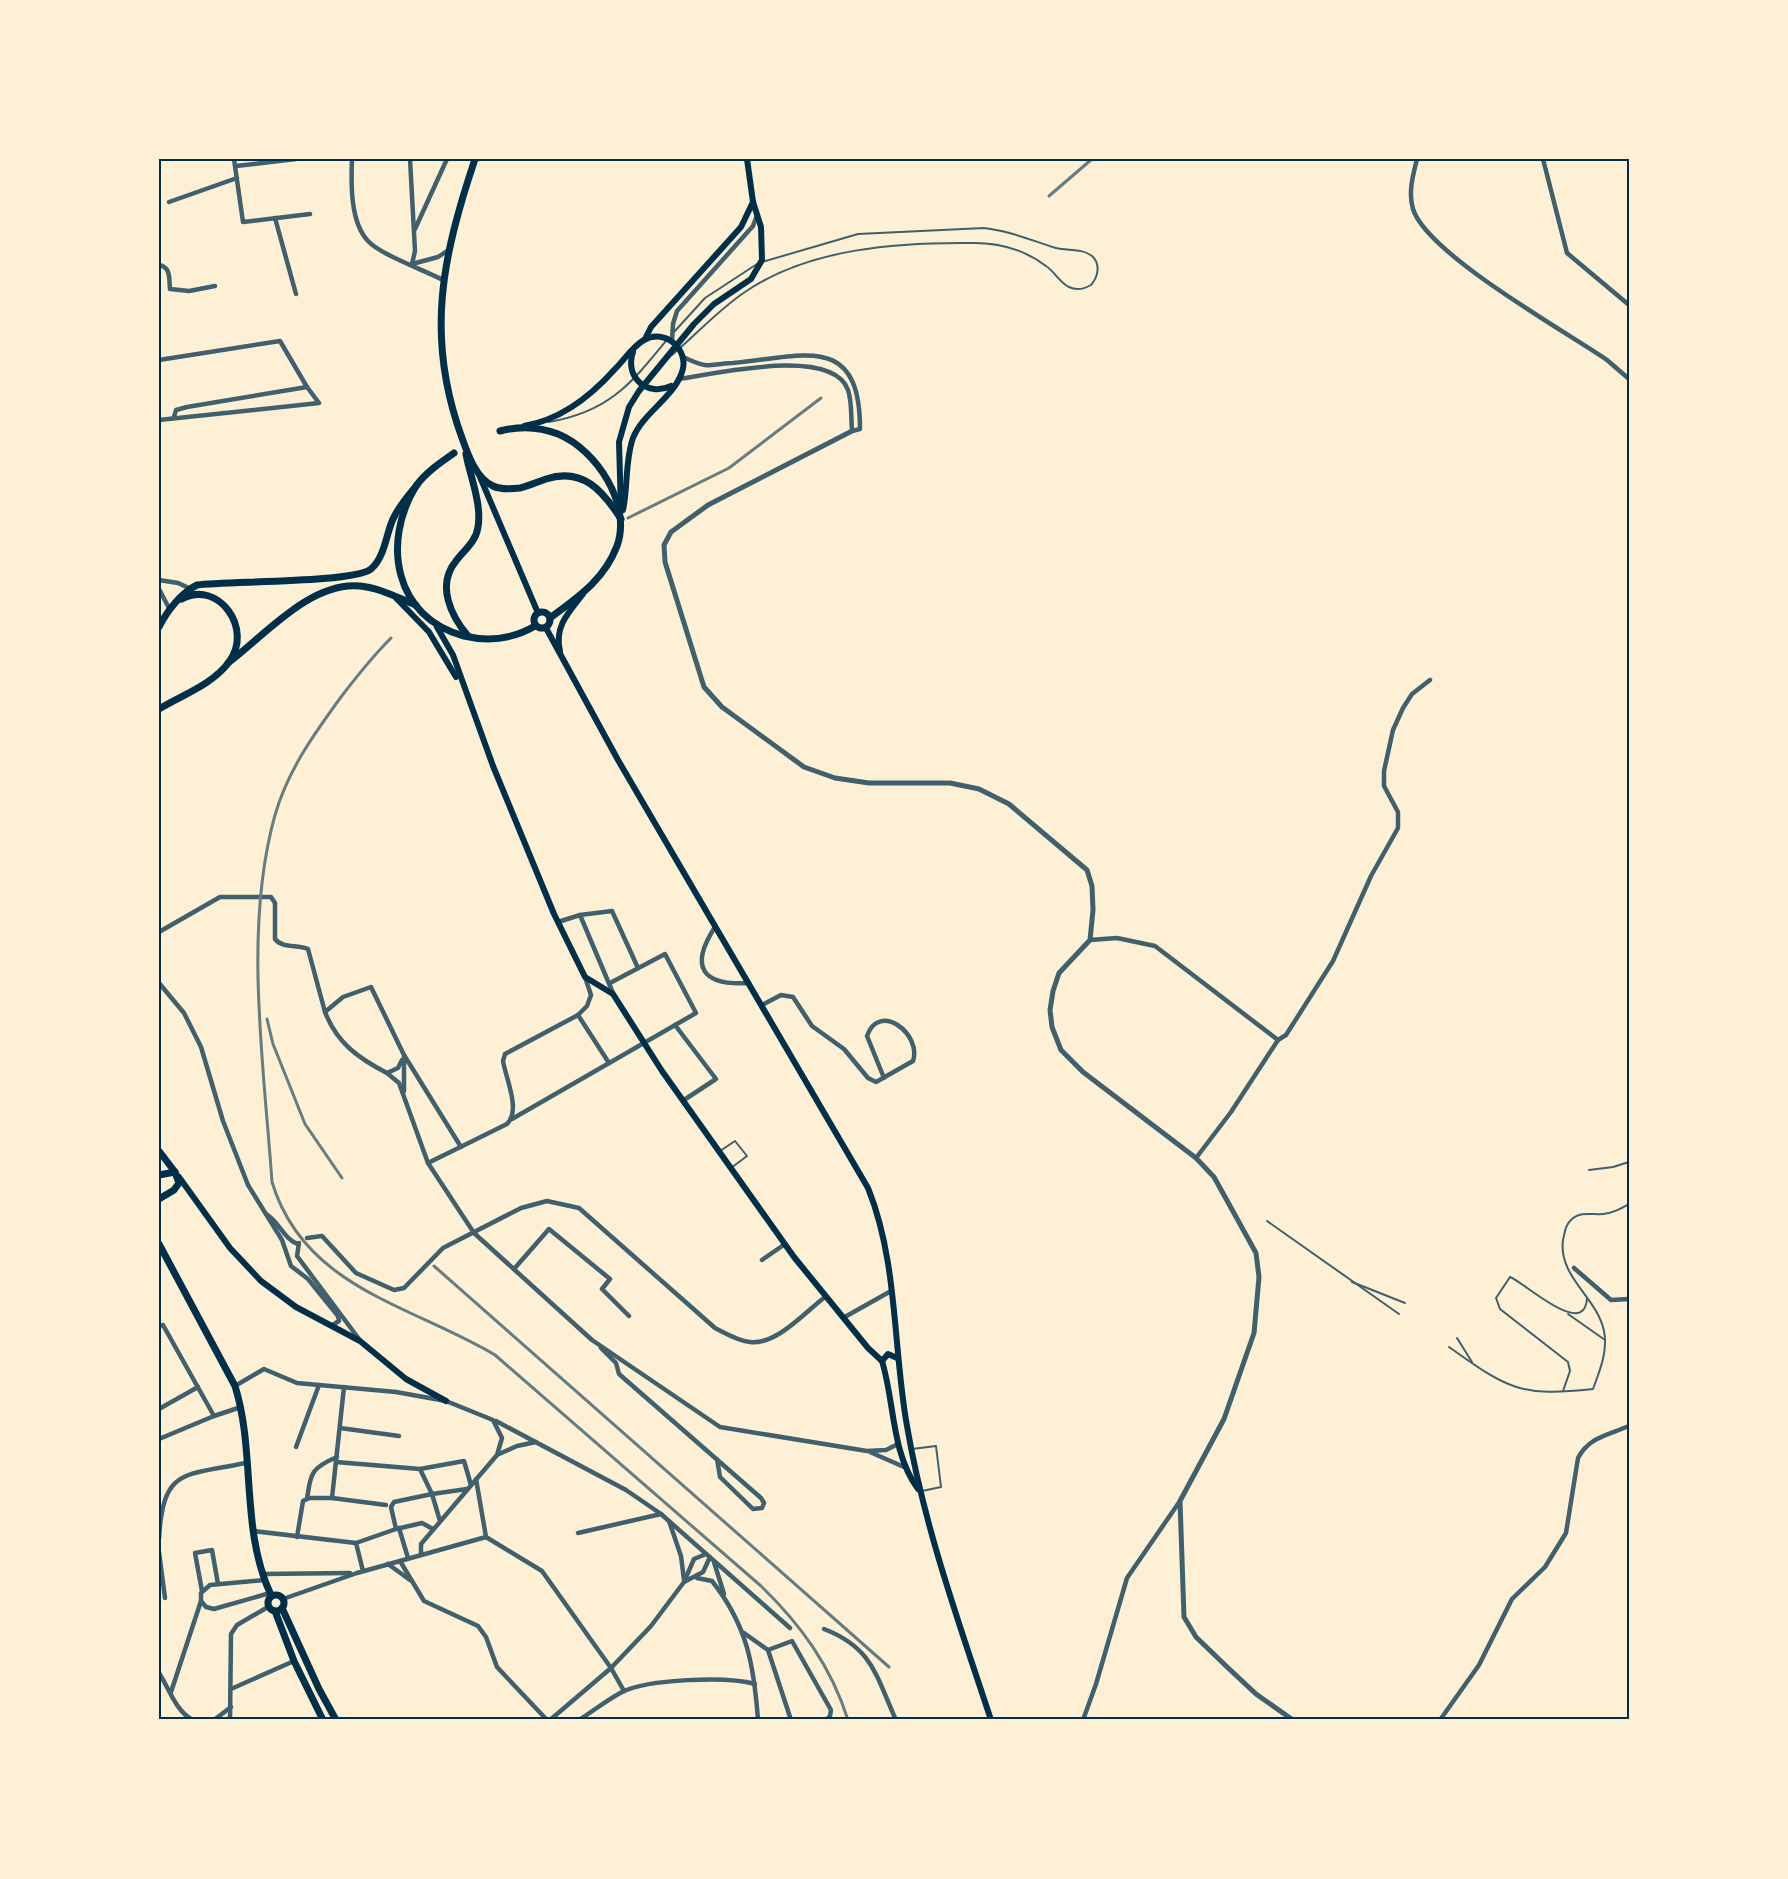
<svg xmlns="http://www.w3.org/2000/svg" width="1788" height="1879" viewBox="0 0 1788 1879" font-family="Merriweather,serif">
  <rect width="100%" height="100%" fill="#fdf0d5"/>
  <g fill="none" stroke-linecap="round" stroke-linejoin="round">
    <g stroke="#3f606c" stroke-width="2">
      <path d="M674 332 705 298 757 264"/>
      <path d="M672 355C697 334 718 310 745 292 809 248 899 242 974 243 999 243 1025 250 1046 266 1055 272 1060 283 1069 287 1077 291 1084 289 1091 285 1098 277 1101 264 1092 256 1082 248 1068 251 1056 248 1031 240 1009 231 984 228L858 234 762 262"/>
      <path d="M549 422C608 412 630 385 666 341"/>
      <path d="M720 1151 735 1141 747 1156 731 1168"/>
      <path d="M1589 1170 1613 1167 1629 1162"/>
      <path d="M1267 1221 1399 1314"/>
      <path d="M1352 1282 1405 1303"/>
      <path d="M1568 1314 1605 1340"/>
      <path d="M1457 1338 1472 1362"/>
      <path d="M1449 1347C1508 1389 1520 1397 1593 1389 1600 1370 1608 1351 1604 1331 1597 1297 1558 1277 1563 1240 1565 1232 1565 1225 1572 1219 1581 1211 1592 1215 1603 1214 1613 1213 1620 1209 1629 1204"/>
      <path d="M1563 1391 1570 1371 1568 1362 1500 1309 1496 1298 1510 1277C1524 1282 1585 1340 1587 1298"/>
      <path d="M912 1449 936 1446 941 1487 922 1491"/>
    </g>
    <g stroke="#3f606c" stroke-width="4.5">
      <path d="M234 159 243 222 310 214"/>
      <path d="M352 159C351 183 350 222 368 241 381 255 424 270 443 280"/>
      <path d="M410 159 415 251 412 264"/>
      <path d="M1417 159C1413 175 1408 193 1413 209 1427 254 1565 331 1607 360L1629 379"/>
      <path d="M1543 159 1567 253 1629 305"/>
      <path d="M236 166 296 159"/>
      <path d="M169 202 237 178"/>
      <path d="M275 218 296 294"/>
      <path d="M415 229 447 159"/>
      <path d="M412 264 438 257 447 251"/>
      <path d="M159 265C171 267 169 279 170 289L189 291 215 286"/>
      <path d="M672 341 673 324 677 311 753 226 757 215"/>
      <path d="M159 360 280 341 307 387 319 403 159 420"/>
      <path d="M678 379C715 374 832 346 848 390 852 401 851 418 852 431L860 429C860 331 802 357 733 363 724 363 714 366 705 365 698 364 690 360 683 357"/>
      <path d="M174 417 176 410 187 407 307 387"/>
      <path d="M159 580 178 583 191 589"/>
      <path d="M159 589 170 610"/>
      <path d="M580 915 612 911 638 968"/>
      <path d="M558 922 580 915 613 993"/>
      <path d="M715 927C689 967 702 986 749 983"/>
      <path d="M159 932 220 897H271L275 903V939C283 949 297 944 308 949L325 1012 343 997 371 987 404 1055V1091"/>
      <path d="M1090 940 1117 938 1155 946 1278 1040 1231 1112 1196 1158"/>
      <path d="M159 983 184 1013 201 1047 223 1121 248 1185 282 1240 291 1266 308 1279 338 1316 339 1321 331 1326"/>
      <path d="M762 1005 781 995 793 997 812 1026 844 1049 868 1078 876 1082 913 1061C922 1034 879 1001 867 1036L884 1078"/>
      <path d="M325 1012C337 1043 358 1058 387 1073L398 1068 402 1060"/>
      <path d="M578 1015 609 1063"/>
      <path d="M675 1025 716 1079 684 1100"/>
      <path d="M1278 1040 1286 1035 1333 961 1371 876 1398 828V812L1384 786V771L1393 730 1403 708 1412 694 1430 680"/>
      <path d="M404 1055 461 1147"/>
      <path d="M387 1073 399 1083 428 1163 474 1233 592 1340 720 1427 867 1451 886 1450 898 1444"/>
      <path d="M512 1119 696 1013 665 954 610 983"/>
      <path d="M428 1163 507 1124C521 1110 506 1079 503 1061L505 1054 578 1015 587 1006 591 995 585 977"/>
      <path d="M266 1214C279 1222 285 1240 298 1244"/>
      <path d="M307 1238 322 1236 356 1273 394 1290 404 1288 443 1248 521 1208 547 1201 579 1208 715 1328C725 1333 738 1341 750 1342 777 1345 805 1312 825 1297"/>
      <path d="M299 1243 297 1256 359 1339"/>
      <path d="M762 1260 785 1244"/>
      <path d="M1574 1268 1611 1300 1629 1299"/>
      <path d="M514 1269 549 1229 610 1279 602 1289 629 1316"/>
      <path d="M843 1318 891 1291"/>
      <path d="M159 1326 163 1325 214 1416"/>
      <path d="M601 1348 616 1363 619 1374 761 1498 764 1503 762 1508 753 1509 720 1477 717 1459"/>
      <path d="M235 1386 264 1369 297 1383 396 1392 446 1401 493 1420 502 1438 497 1455 421 1544V1554"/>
      <path d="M159 1409 198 1387"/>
      <path d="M496 1421 626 1490 661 1514 790 1628"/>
      <path d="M340 1428 399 1436"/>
      <path d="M159 1439 214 1416 241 1407"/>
      <path d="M296 1447 319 1385"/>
      <path d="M870 1452 904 1467"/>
      <path d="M499 1454 517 1446 536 1442"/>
      <path d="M336 1462 420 1469 464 1461 471 1485"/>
      <path d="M420 1469 432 1494 394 1502 391 1507 396 1529 422 1523 433 1529"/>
      <path d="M476 1479 486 1537"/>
      <path d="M332 1498 386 1505"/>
      <path d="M307 1499C311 1473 311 1468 337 1457"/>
      <path d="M440 1521 432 1494 467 1489"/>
      <path d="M669 1521 681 1556 684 1580"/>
      <path d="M399 1528 408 1558"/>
      <path d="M253 1531 356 1543 396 1529"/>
      <path d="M578 1533 661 1514"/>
      <path d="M297 1537 303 1501 309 1498H332L344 1387"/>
      <path d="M486 1537 542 1571 611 1668 624 1691"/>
      <path d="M159 1539C163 1467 184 1476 245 1463"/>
      <path d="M356 1543 363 1571"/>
      <path d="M159 1552 165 1598"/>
      <path d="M400 1561 424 1601 478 1626 486 1637 497 1667 547 1720"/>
      <path d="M714 1562 724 1594"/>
      <path d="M388 1564 410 1580"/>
      <path d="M262 1574 350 1573"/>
      <path d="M697 1578 712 1581C747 1625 754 1665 758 1720"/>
      <path d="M265 1580 210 1585 201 1593V1601L206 1607 214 1609 270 1593"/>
      <path d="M684 1582 703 1572 710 1557"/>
      <path d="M202 1591 195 1553 212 1550 218 1584"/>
      <path d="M283 1599 357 1573 486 1537"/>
      <path d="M824 1629C873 1648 876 1676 896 1720"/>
      <path d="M744 1633 768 1650"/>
      <path d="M159 1673C169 1688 176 1712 193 1720"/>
      <path d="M231 1689 294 1661"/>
      <path d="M171 1692 201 1601"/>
      <path d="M214 1720 231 1707"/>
      <path d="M230 1720 231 1634 237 1625 268 1607"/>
      <path d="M550 1720 611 1668 651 1626 684 1582 694 1559 706 1554"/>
      <path d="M579 1720C593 1711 607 1700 622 1692 648 1679 727 1676 755 1684"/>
      <path d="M791 1720 768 1650 792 1641 831 1710 830 1716 826 1720"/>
      <path d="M1083 1720 1096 1684 1127 1578 1180 1501"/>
      <path d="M1440 1720 1479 1665 1512 1599 1545 1567 1566 1533 1578 1458C1589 1437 1608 1435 1629 1426"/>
    </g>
    <path stroke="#3f606c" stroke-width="5" d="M852 431 708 505 671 532 664 545 665 562 704 687 722 707 804 767 835 778 869 783H950L979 789 1009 804 1087 870 1092 886 1093 910 1090 940 1059 973 1053 991 1050 1010 1052 1027 1061 1050 1083 1072 1196 1158 1214 1177 1256 1253 1259 1277 1254 1333 1224 1419 1180 1501 1184 1617 1196 1637 1225 1665 1256 1694 1293 1720"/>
    <g stroke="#003049" stroke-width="6">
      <path d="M645 339 651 327 741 227 753 202"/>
      <path d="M633 352C624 378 648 397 671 386"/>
      <path d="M524 426C560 420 591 396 615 369 624 360 633 346 644 340 665 328 690 350 682 372 674 397 643 413 633 438 625 460 628 487 623 510"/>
      <path d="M480 477 538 613"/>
      <path d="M621 510 619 442 629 407 639 391 694 324 714 304 751 279 762 260 761 227 753 202 747 159"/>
      <path d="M396 598 429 632 456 677"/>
      <path d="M437 627 453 655 493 766 554 914 585 977 613 994 662 1071 794 1257 868 1348 882 1361"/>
      <path d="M546 628 618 760 868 1188C898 1262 893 1348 907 1426 924 1526 959 1623 991 1720"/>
      <path d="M560 651C554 626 569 612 583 594"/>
      <path d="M179 1177 230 1248 261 1281 296 1307 360 1341 406 1379 446 1401"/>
      <path d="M882 1361C895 1404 891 1452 918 1489"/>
      <path d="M882 1361 888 1354 897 1358"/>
    </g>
    <g stroke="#003049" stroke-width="7">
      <path d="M475 159C442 258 425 337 462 438 468 455 476 478 493 486 501 490 512 489 520 488 529 486 537 482 546 479 583 467 603 491 621 519"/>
      <path d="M500 431C519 426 540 427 558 434 597 450 632 505 617 546 604 580 578 597 550 618"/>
      <path d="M454 453C441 462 425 473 416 486 381 543 395 618 464 636 490 642 513 639 535 626"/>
      <path d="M466 454C470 476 482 504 478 527 476 542 464 550 456 561 436 585 451 616 468 636"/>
      <circle cx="542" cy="620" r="8"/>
      <path d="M159 627C167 611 181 593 197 585 228 581 353 583 371 569 385 557 386 534 393 519 399 506 408 496 417 485"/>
      <path d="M228 663C265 635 311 581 360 586 380 588 398 598 416 605"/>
      <path d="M159 709C182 695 212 685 229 662 254 629 218 579 182 599"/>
      <path d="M159 1151 175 1172"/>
      <path d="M159 1175 175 1172 179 1183 174 1190 159 1199"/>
      <path d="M159 1244 235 1386C256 1453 240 1529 271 1595"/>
      <circle cx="276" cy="1603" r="8"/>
      <path d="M282 1608 319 1689 336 1720"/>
      <path d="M275 1611 294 1661 323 1720"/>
    </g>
    <g stroke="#657d81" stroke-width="3">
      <path d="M1049 196 1092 159"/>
      <path d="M628 518 729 468 821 398"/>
      <path d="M391 638C372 657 357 676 341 697 314 734 288 770 275 815 243 929 264 1065 272 1182 304 1288 411 1305 495 1355L761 1586C801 1625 831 1666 848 1720"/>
      <path d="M267 1019 273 1044 305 1124 342 1178"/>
      <path d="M434 1266 889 1667"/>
    </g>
  </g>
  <rect width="1788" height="1879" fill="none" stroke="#fdf0d5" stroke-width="321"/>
  <rect x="160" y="160" width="1468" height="1558" fill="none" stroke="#003049" stroke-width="2"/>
</svg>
